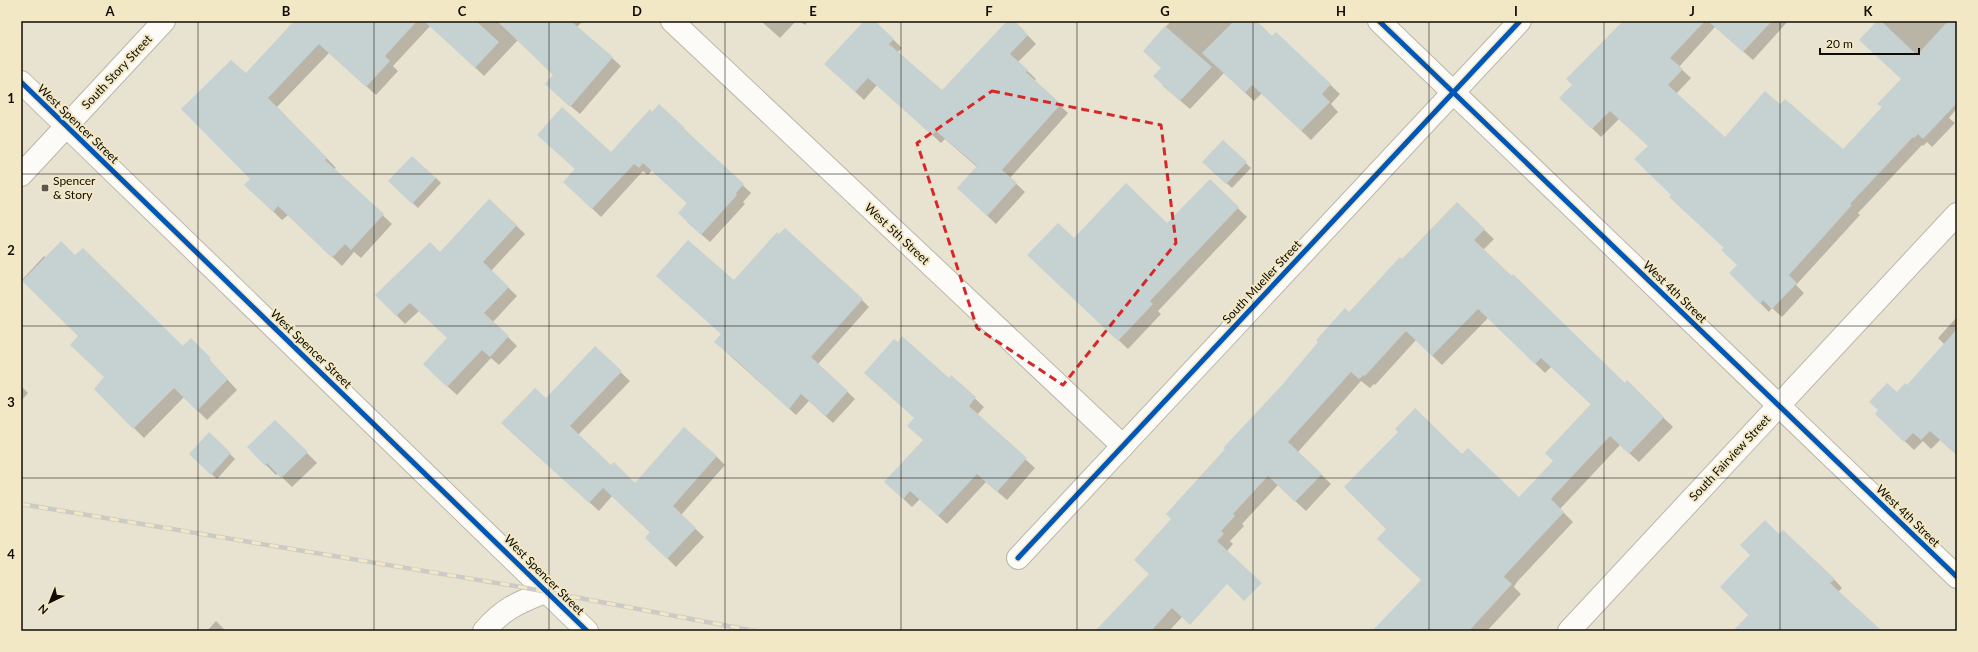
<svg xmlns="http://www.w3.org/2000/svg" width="1978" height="652" font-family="Lato,sans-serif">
  <rect width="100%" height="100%" fill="#e8e2d0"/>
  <g fill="#0003">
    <polygon points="296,21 431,21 433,23 393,66 398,71 376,95 329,53 277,107 336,168 334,169 392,224 361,258 354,252 342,266 288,215 282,220 255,194 252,179 246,75"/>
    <polygon points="469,21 581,21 582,22 577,27 621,66 580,114 555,93 554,75 518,40 484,76 458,51"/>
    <polygon points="761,21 796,21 780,38"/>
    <polygon points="800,21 808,21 805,25"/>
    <polygon points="865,21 874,21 902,48 897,53 942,92 1009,21 1014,21 1036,44 1018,62 1036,79 1034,81 1068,113 1010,178 1025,192 996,224 958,188 977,167 945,139 941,143 877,85 864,100 834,72"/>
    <polygon points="1171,21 1255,21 1272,37 1276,33 1340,94 1331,104 1338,112 1311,140 1262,93 1254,101 1224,73 1190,109 1163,86 1162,68 1144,51"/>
    <polygon points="1624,21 1788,21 1753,60 1715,27 1679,67 1691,78 1676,94 1725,138 1780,106 1843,151 1883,108 1902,79 1879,21 1957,21 1957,108 1949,118 1955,123 1932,147 1927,142 1923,146 1922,145 1858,213 1860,215 1796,285 1804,293 1782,317 1772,308 1769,312 1730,273 1738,265 1725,248 1672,195 1649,146 1619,119 1601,137 1569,106 1573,85"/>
    <polygon points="652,113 684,129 751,193 743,202 745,204 710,242 687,222 688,204 652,170 648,175 643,171 601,217 573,190"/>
    <polygon points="1223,142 1251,168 1232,188 1209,167"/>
    <polygon points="436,178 441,183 418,208 394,186"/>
    <polygon points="1210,181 1247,217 1158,311 1161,314 1128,349 1038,264 1074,239 1167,225"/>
    <polygon points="490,200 525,234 491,271 517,296 493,322 517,346 499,365 491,358 457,395 433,373 449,338 419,311 405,324 377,295 440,254"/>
    <polygon points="1457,204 1494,239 1483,250 1625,384 1627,382 1673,427 1639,462 1620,445 1560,509 1573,522 1517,582 1514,587 1521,594 1487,631 1373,631 1422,580 1462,456 1519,498 1554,461 1592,405 1551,367 1545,373 1488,318 1442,365 1416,340 1375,385 1374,384 1370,388 1361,381 1298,452 1331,484 1306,511 1278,485 1242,524 1244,526 1230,541 1233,544 1227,551 1235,560 1169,631 1112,631 1150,574 1173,519 1349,313"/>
    <polygon points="44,256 46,258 75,257 183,347 191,340 237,390 207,420 184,397 144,438 95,389 105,377 71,345 79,336 22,280"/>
    <polygon points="734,282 862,300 869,307 818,364 855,399 833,423 809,401 796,415 715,342 722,334"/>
    <polygon points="1957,317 1957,455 1940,440 1931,449 1923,441 1914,450 1886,423 1897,393 1907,386 1945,345 1938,338"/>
    <polygon points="595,348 630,381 578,435 611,466 635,484 716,456 725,465 681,515 704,537 676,567 655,546 651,533 612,496 599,511 511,432 546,400"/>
    <polygon points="951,376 984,407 977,415 1035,468 1007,500 986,482 947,524 920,499 912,507 894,490 924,440"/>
    <polygon points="21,386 28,393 21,401"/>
    <polygon points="275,421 317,463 292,487 278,473 276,475 248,447"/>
    <polygon points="230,454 235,459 217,479 195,459"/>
    <polygon points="1779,535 1834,579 1842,588 1838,592 1879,631 1734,631 1750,615"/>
    <polygon points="216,621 226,631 207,631"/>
  </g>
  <g fill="#c6d2d2">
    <polygon points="294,21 417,21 385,56 390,61 366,87 319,44 268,98 327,158 325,160 384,214 351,250 345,244 332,258 278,206 273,212 244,185 250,179 248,177 181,109 231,60 246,73"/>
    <polygon points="424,21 476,21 499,42 475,68"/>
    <polygon points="497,21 571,21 613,57 570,107 545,84 553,75"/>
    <polygon points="864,21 875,21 894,39 889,44 942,90 1007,21 1015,21 1028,35 1010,54 1028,70 1026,72 1061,104 1002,170 1017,183 987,216 957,188 977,166 936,131 932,135 868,78 855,92 824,64"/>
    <polygon points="1234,21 1257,21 1272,36 1276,32 1331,84 1322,94 1330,102 1301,131 1252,85 1245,93 1202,53"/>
    <polygon points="1623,21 1705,21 1670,58 1683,69 1668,85 1725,137 1765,91 1780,104 1785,99 1843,149 1882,107 1877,104 1901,79 1859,40 1877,21 1881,21 1917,55 1948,21 1957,21 1957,103 1923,139 1918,134 1914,138 1913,137 1850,204 1852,205 1789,275 1797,283 1772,309 1763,300 1760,304 1729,273 1737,265 1721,250 1724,248 1669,197 1671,195 1634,159 1648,146 1610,111 1592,129 1559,98 1572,85 1566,79"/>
    <polygon points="1708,21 1772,21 1743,52"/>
    <polygon points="1165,26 1212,67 1180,101 1153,76 1161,68 1143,51"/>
    <polygon points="659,104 685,128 684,129 744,184 736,193 737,195 701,235 678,213 687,203 643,163 639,168 634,164 592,209 563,182 575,169 537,135 562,107 611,152 650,109 652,112"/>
    <polygon points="1223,140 1247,162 1226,184 1202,162"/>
    <polygon points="412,156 436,178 412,204 388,181"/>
    <polygon points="1210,179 1239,207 1150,301 1153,304 1118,341 1027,255 1058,223 1074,238 1126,183 1167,223"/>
    <polygon points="489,199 517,225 483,262 509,287 484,313 509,336 490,357 482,350 447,387 423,364 447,338 410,303 396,316 375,295 430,242 440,252"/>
    <polygon points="1457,202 1485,229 1474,240 1512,276 1513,274 1625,383 1627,380 1664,417 1629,454 1610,436 1551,499 1564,512 1507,573 1504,577 1512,584 1469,631 1372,631 1421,580 1377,539 1386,529 1344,487 1398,432 1395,429 1415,408 1462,454 1468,448 1519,497 1553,461 1545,453 1591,404 1541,358 1535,364 1478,309 1432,356 1406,331 1365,376 1364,375 1359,379 1351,372 1288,442 1322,474 1295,502 1268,476 1233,514 1235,516 1221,531 1224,534 1217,541 1262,583 1244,601 1227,584 1190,625 1172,608 1151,631 1095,631 1149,574 1134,560 1171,519 1166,514 1225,449 1223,448 1282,385 1318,342 1316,340 1345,308 1349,312 1400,257 1402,259"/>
    <polygon points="785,228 863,299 811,357 848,391 826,416 801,394 789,409 736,360 714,342 721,334 656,276 688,240 734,280 777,232 779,234"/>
    <polygon points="61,241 75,255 83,248 183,346 191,338 211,358 209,360 228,379 197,411 174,388 133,429 94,389 104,377 70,345 78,336 22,281"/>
    <polygon points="1957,329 1957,455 1930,431 1921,440 1913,433 1904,442 1875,414 1878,410 1869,402 1887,383 1897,392 1905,383 1907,385"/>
    <polygon points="902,336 949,378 951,375 976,397 969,406 1027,458 997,492 977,474 938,516 910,491 903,499 884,482 923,440 907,426 914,418 864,373 894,339 898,342"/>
    <polygon points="595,346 622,371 570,426 611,465 614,462 635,483 684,427 717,456 673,506 696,528 667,559 645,538 650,532 603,488 589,503 501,423 535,388 546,398"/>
    <polygon points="275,420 308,452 281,478 267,463 265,466 247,447"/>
    <polygon points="209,432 231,453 211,475 189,454"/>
    <polygon points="1765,520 1779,534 1783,530 1835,579 1830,583 1882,631 1733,631 1748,615 1720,587 1750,555 1740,545"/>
  </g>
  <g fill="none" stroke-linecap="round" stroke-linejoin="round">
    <defs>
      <g id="minor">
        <polyline points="672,21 1123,446"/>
        <polyline points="1379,21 1957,577"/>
        <polyline points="21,82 587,631"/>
        <polyline points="21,175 164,21"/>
        <polyline points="1018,558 1520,21"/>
        <path d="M484,631C504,608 518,603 545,592"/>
        <polyline points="1569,631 1957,214"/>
      </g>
    </defs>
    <use href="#minor" stroke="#bbb7a9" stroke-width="24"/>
    <use href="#minor" stroke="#fcfbf8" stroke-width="22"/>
    <defs>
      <polyline id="rail" points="21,504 521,587 755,631"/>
    </defs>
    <use href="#rail" stroke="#cccac5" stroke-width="4.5"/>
    <use href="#rail" stroke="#f2e8c5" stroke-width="3" stroke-dasharray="9" stroke-linecap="butt"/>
    <defs>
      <g id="cycleway">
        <polyline points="1379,21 1957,577"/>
        <polyline points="21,82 587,631"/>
        <polyline points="1018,558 1520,21"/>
      </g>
    </defs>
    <use href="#cycleway" stroke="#f2e8c5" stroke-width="8"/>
    <use href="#cycleway" stroke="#0057b8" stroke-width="5"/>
  </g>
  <path fill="none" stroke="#d62828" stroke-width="3" stroke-dasharray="8 5" stroke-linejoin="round" d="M992,91L1161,125L1176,243L1063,385L977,328L917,143Z"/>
  <path fill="none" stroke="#100c03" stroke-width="1" stroke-opacity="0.55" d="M198,21V631M374,21V631M549,21V631M725,21V631M901,21V631M1077,21V631M1253,21V631M1429,21V631M1604,21V631M1780,21V631M21,174H1957M21,326H1957M21,478H1957"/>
  <rect fill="#5c574b" stroke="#f2e8c5" stroke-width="1.5" x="41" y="184" width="8" height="8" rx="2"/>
  <g text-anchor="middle" stroke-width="4" stroke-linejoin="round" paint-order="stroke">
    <g font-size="12" fill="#100c03" stroke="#f2e8c5">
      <text transform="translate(117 72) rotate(-47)" y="4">South Story Street</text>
      <text transform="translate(78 124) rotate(44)" y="4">West Spencer Street</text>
      <text transform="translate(897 234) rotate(43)" y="4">West 5th Street</text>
      <text transform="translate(1262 282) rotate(-47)" y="4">South Mueller Street</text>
      <text transform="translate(1675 292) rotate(44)" y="4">West 4th Street</text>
      <text transform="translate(311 349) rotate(44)" y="4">West Spencer Street</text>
      <text transform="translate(1730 458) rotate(-47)" y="4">South Fairview Street</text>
      <text transform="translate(1908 516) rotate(44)" y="4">West 4th Street</text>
      <text transform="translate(544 575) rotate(45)" y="4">West Spencer Street</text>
    </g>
    <g font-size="12" fill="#100c03" stroke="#f2e8c5" text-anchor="start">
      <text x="53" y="185">Spencer<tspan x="53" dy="14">&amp; Story</tspan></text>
    </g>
  </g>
  <rect width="1978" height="652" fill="none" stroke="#f2e8c5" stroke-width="44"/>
  <g transform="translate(50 602) rotate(223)" stroke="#f2e8c5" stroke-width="3" paint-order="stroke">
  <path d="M0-3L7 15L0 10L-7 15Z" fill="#100c03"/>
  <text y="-6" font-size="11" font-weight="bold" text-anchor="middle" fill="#100c03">N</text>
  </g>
  <path d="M1820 48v6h99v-6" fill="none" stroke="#100c03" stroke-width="2"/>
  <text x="1826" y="48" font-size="12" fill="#100c03" stroke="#f2e8c5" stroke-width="3" paint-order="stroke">20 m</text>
  <rect x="22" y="22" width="1934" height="608" fill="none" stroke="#100c03" stroke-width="1.5"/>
  <g font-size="13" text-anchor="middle" font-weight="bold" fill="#100c03">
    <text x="110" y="16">A</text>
    <text x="286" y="16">B</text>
    <text x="462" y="16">C</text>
    <text x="637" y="16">D</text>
    <text x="813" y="16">E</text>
    <text x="989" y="16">F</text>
    <text x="1165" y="16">G</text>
    <text x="1341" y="16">H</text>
    <text x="1516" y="16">I</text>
    <text x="1692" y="16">J</text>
    <text x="1868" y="16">K</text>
    <text x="11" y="103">1</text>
    <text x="11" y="255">2</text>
    <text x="11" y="407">3</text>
    <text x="11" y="559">4</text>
  </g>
</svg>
